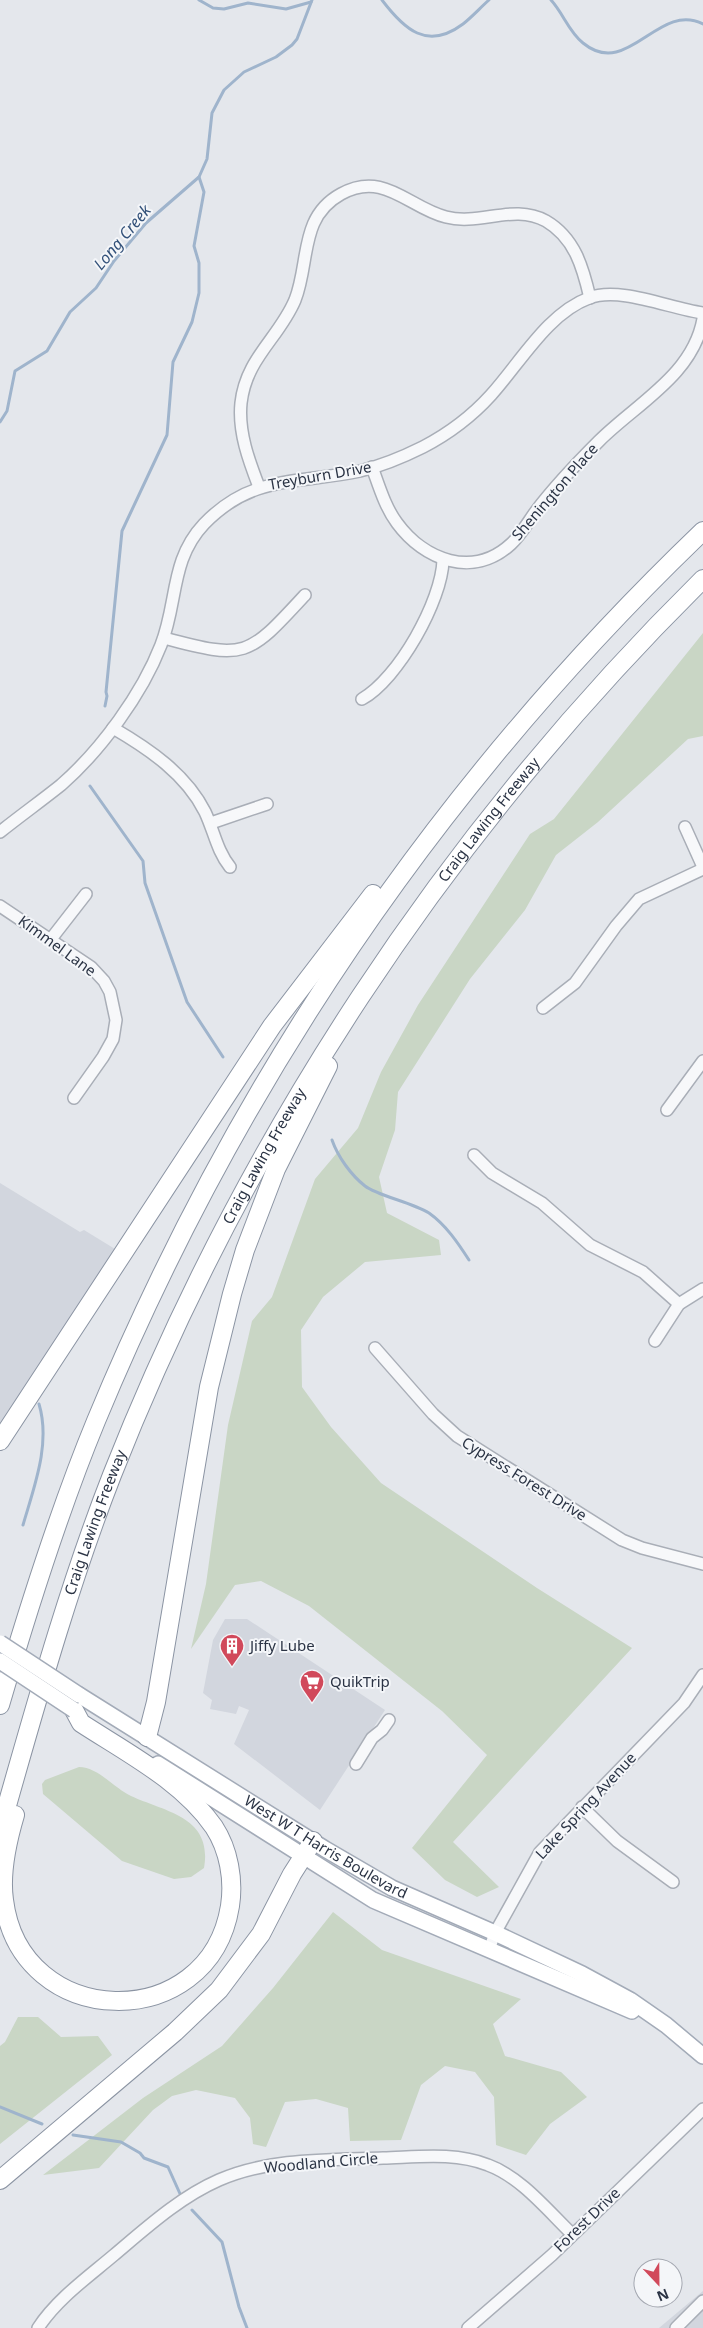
<svg xmlns="http://www.w3.org/2000/svg" width="703" height="2328" font-family="'Noto Sans',sans-serif">
  <rect width="100%" height="100%" fill="#e4e7ec"/>
  <g fill="#d2d6de">
    <polygon points="0,1183 80,1232 84,1230 115,1249 0,1424"/>
    <polygon points="225,1619 247,1619 385,1710 320,1810 234,1744 249,1710 239,1706 236,1714 210,1709 212,1700 203,1693 213,1640"/>
    <polygon points="703,2291 703,2328 659,2328"/>
  </g>
  <g fill="#c9d6c5">
    <polygon points="703,633 703,736 688,739 598,822 556,855 525,910 470,979 398,1092 395,1130 379,1177 387,1213 439,1240 441,1255 365,1262 323,1297 301,1330 302,1387 331,1427 381,1483 537,1588 632,1648 453,1842 499,1887 477,1897 445,1880 412,1848 487,1755 442,1711 309,1606 261,1581 235,1585 191,1649 206,1584 228,1425 252,1321 272,1297 315,1179 358,1128 381,1072 418,1005 530,834 554,819"/>
    <path d="M79,1767C98,1767 114,1788 131,1796C166,1812 213,1817 204,1868L191,1877L174,1879L122,1861L43,1794L42,1784L45,1780Z"/>
    <polygon points="333,1912 382,1950 521,1999 493,2024 505,2056 561,2072 587,2097 550,2124 526,2155 496,2145 494,2097 475,2072 445,2066 421,2085 401,2140 350,2141 348,2108 316,2099 285,2102 266,2147 253,2144 250,2118 235,2098 196,2090 172,2096 153,2110 99,2168 43,2175 143,2098 222,2046 273,1988"/>
    <polygon points="18,2017 38,2017 61,2037 98,2036 112,2055 0,2144 0,2046 5,2042"/>
  </g>
  <g fill="none" stroke-linecap="round" stroke-linejoin="round">
    <g stroke="#9fb4cc" stroke-width="3">
      <polyline points="199,0 213,8 224,9 248,3 286,9 311,2"/>
      <path d="M382,0C404,29 427,51 463,24C472,17 480,8 489,0"/>
      <path d="M551,0C563,13 569,32 583,43C628,80 658,1 703,24"/>
      <polyline points="0,422 7,411 15,371 47,351 70,312 96,288 114,261 146,223 199,177 207,159 212,113 224,90 244,72 276,57 292,45 297,39 312,0"/>
      <polyline points="105,706 107,696 106,692 122,531 167,435 173,362 192,322 199,293 199,263 194,246 204,192 199,177"/>
      <polyline points="90,786 143,861 145,883 187,1002 223,1057"/>
      <path d="M332,1140C338,1157 351,1175 365,1186C378,1196 411,1202 429,1213C446,1225 458,1243 469,1260"/>
      <path d="M23,1525C34,1487 51,1444 39,1404"/>
      <polyline points="0,2107 42,2124"/>
      <polyline points="73,2135 121,2142 140,2153 144,2158 168,2167 181,2196"/>
      <polyline points="192,2210 222,2242 239,2307 247,2328"/>
    </g>
    <defs>
      <g id="minor">
        <path d="M372,467C379,486 385,507 397,523C424,560 473,579 511,544C521,535 528,522 536,511C555,486 577,463 599,441C636,404 693,375 703,319"/>
        <path d="M259,487C249,461 238,432 241,403C246,358 279,338 295,300C310,262 299,217 341,194C384,170 409,208 446,217C480,226 514,203 546,221C575,238 583,268 590,298"/>
        <path d="M164,638C246,660 248,657 305,595"/>
        <path d="M362,699C398,679 442,601 443,560"/>
        <path d="M113,728C149,749 186,774 205,812C214,831 217,851 230,867"/>
        <polyline points="211,823 267,804"/>
        <polyline points="685,827 703,867"/>
        <path d="M0,832C20,816 41,801 61,785C101,750 142,694 161,645C178,602 170,560 204,524C252,474 299,484 360,471C381,466 403,457 423,447C448,434 472,416 491,395C520,363 548,313 589,298C620,286 671,309 703,313"/>
        <polyline points="0,906 91,967 104,981 110,992 116,1020 113,1039 103,1057 74,1098"/>
        <polyline points="51,939 86,894"/>
        <polyline points="543,1008 575,983 616,926 639,899 703,869"/>
        <polyline points="667,1110 703,1061"/>
        <polyline points="474,1155 492,1173 542,1203 590,1245 643,1272 679,1304"/>
        <polyline points="655,1341 679,1304 703,1289"/>
        <polyline points="375,1348 433,1414 457,1436 622,1540 642,1548 703,1564"/>
        <polyline points="356,1764 372,1738 382,1730 389,1720"/>
        <polyline points="582,1807 617,1841 673,1882"/>
        <polyline points="489,1950 495,1933 540,1852 684,1703 703,1675"/>
        <path d="M38,2328C57,2299 88,2277 114,2255C146,2228 180,2197 219,2180C269,2158 329,2160 383,2158C418,2157 455,2152 488,2165C521,2177 548,2211 572,2234"/>
        <polyline points="468,2328 552,2255 703,2109"/>
        <polyline points="676,2328 703,2301"/>
      </g>
      <g id="major">
        <path id="s1" d="M79,1695L325,1849L392,1888L495,1933L582,1974L630,2000L666,2025L703,2056"/>
        <polyline points="158,1764 373,1900 632,2011"/>
      </g>
      <g id="highway">
        <polyline points="0,1441 272,1026 373,894"/>
        <path d="M0,1705C28,1609 58,1513 96,1421C236,1083 439,784 703,531"/>
        <polyline points="147,1737 156,1702 209,1387 232,1294 245,1250 276,1169 328,1066"/>
        <path d="M15,1815C7,1842 0,1872 4,1900C20,2031 209,2036 230,1906C234,1880 229,1850 214,1827C182,1781 127,1753 81,1723L74,1710"/>
        <path id="s2" d="M0,1830C34,1711 67,1590 112,1475C245,1138 445,834 703,579"/>
        <polyline points="0,2180 175,2032 219,1990 261,1934 292,1874 313,1841"/>
      </g>
    </defs>
    <use href="#minor" stroke="#a9aeb7" stroke-width="14"/>
    <use href="#major" stroke="#a3abb8" stroke-width="18"/>
    <use href="#highway" stroke="#8b94a3" stroke-width="20"/>
    <use href="#minor" stroke="#f7f8fa" stroke-width="11"/>
    <use href="#major" stroke="#fff" stroke-width="15"/>
    <use href="#highway" stroke="#fff" stroke-width="18"/>
    <defs>
      <g id="major-bridge">
        <polyline points="0,1643 79,1695"/>
        <polyline points="0,1661 74,1710"/>
      </g>
    </defs>
    <use href="#major-bridge" stroke="#a3abb8" stroke-width="18" stroke-linecap="butt"/>
    <use href="#major-bridge" stroke="#fff" stroke-width="15"/>
  </g>
  <defs>
    <symbol id="building-pin" viewBox="-11 -11 22 30"><path d="M0 17L-7.5 6A9.5 9.5 0 1 1 7.5 6Z" fill="#d1495b" stroke="#f4f6f9"/><path d="M-4-6H4V6H1V3H-1V6H-4ZM-2.5-4.3h1.7v1.8h-1.7ZM.8-4.3h1.7v1.8H.8ZM-2.5-1h1.7V.8h-1.7ZM.8-1h1.7V.8H.8Z" fill="#fff"/></symbol>
    <symbol id="supermarket-pin" viewBox="-11 -11 22 30"><path d="M0 17L-7.5 6A9.5 9.5 0 1 1 7.5 6Z" fill="#d1495b" stroke="#f4f6f9"/><path d="M-6-5.5h2.5l.6 2H6L4.5 2H-2.5L-4.4-4H-6ZM-1.5 3.2a1.3 1.3 0 1 0 .1 0ZM3 3.2a1.3 1.3 0 1 0 .1 0Z" fill="#fff"/></symbol>
  </defs>
  <g fill-rule="evenodd">
    <use href="#building-pin" x="218" y="1632" width="28" height="38"/>
    <use href="#supermarket-pin" x="298" y="1668" width="28" height="38"/>
  </g>
  <g text-anchor="middle" stroke-width="4" stroke-linejoin="round" paint-order="stroke">
    <g font-size="15" fill="#2b3445" stroke="#f4f6f9">
      <text transform="translate(320 476) rotate(-10)" y="5">Treyburn Drive</text>
      <text transform="translate(555 492) rotate(-49)" y="5">Shenington Place</text>
      <text dy="5" stroke="none"><textPath href="#s2" startOffset="1131">Craig Lawing Freeway</textPath></text>
      <text transform="translate(57 946) rotate(36)" y="5">Kimmel Lane</text>
      <text dy="5" stroke="none"><textPath href="#s2" startOffset="726">Craig Lawing Freeway</textPath></text>
      <text transform="translate(524 1479) rotate(32)" y="5">Cypress Forest Drive</text>
      <text dy="5" stroke="none"><textPath href="#s2" startOffset="322">Craig Lawing Freeway</textPath></text>
      <text transform="translate(586 1806) rotate(-47)" y="5">Lake Spring Avenue</text>
      <text dy="5" stroke="none"><textPath href="#s1" startOffset="290">West W T Harris Boulevard</textPath></text>
      <text transform="translate(321 2163) rotate(-5)" y="5">Woodland Circle</text>
      <text transform="translate(587 2220) rotate(-44)" y="5">Forest Drive</text>
    </g>
    <g font-size="15" fill="#2b3445" stroke="#f4f6f9" text-anchor="start">
      <text x="250" y="1651">Jiffy Lube</text>
      <text x="330" y="1687">QuikTrip</text>
    </g>
    <g font-size="16" font-style="italic" fill="#34527a" stroke="#f4f6f9">
      <text transform="translate(122 237) rotate(-50)" y="6">Long Creek</text>
    </g>
  </g>
  <g transform="translate(658 2283) rotate(158)"><circle r="24" fill="#f4f6f9" stroke="#a4a8b1"/>
  <path d="M0-4L9 19L0 12L-9 19Z" fill="#d1495b"/>
  <text y="-8" font-size="14" font-weight="bold" text-anchor="middle" fill="#2b3445">N</text>
  </g>
</svg>
